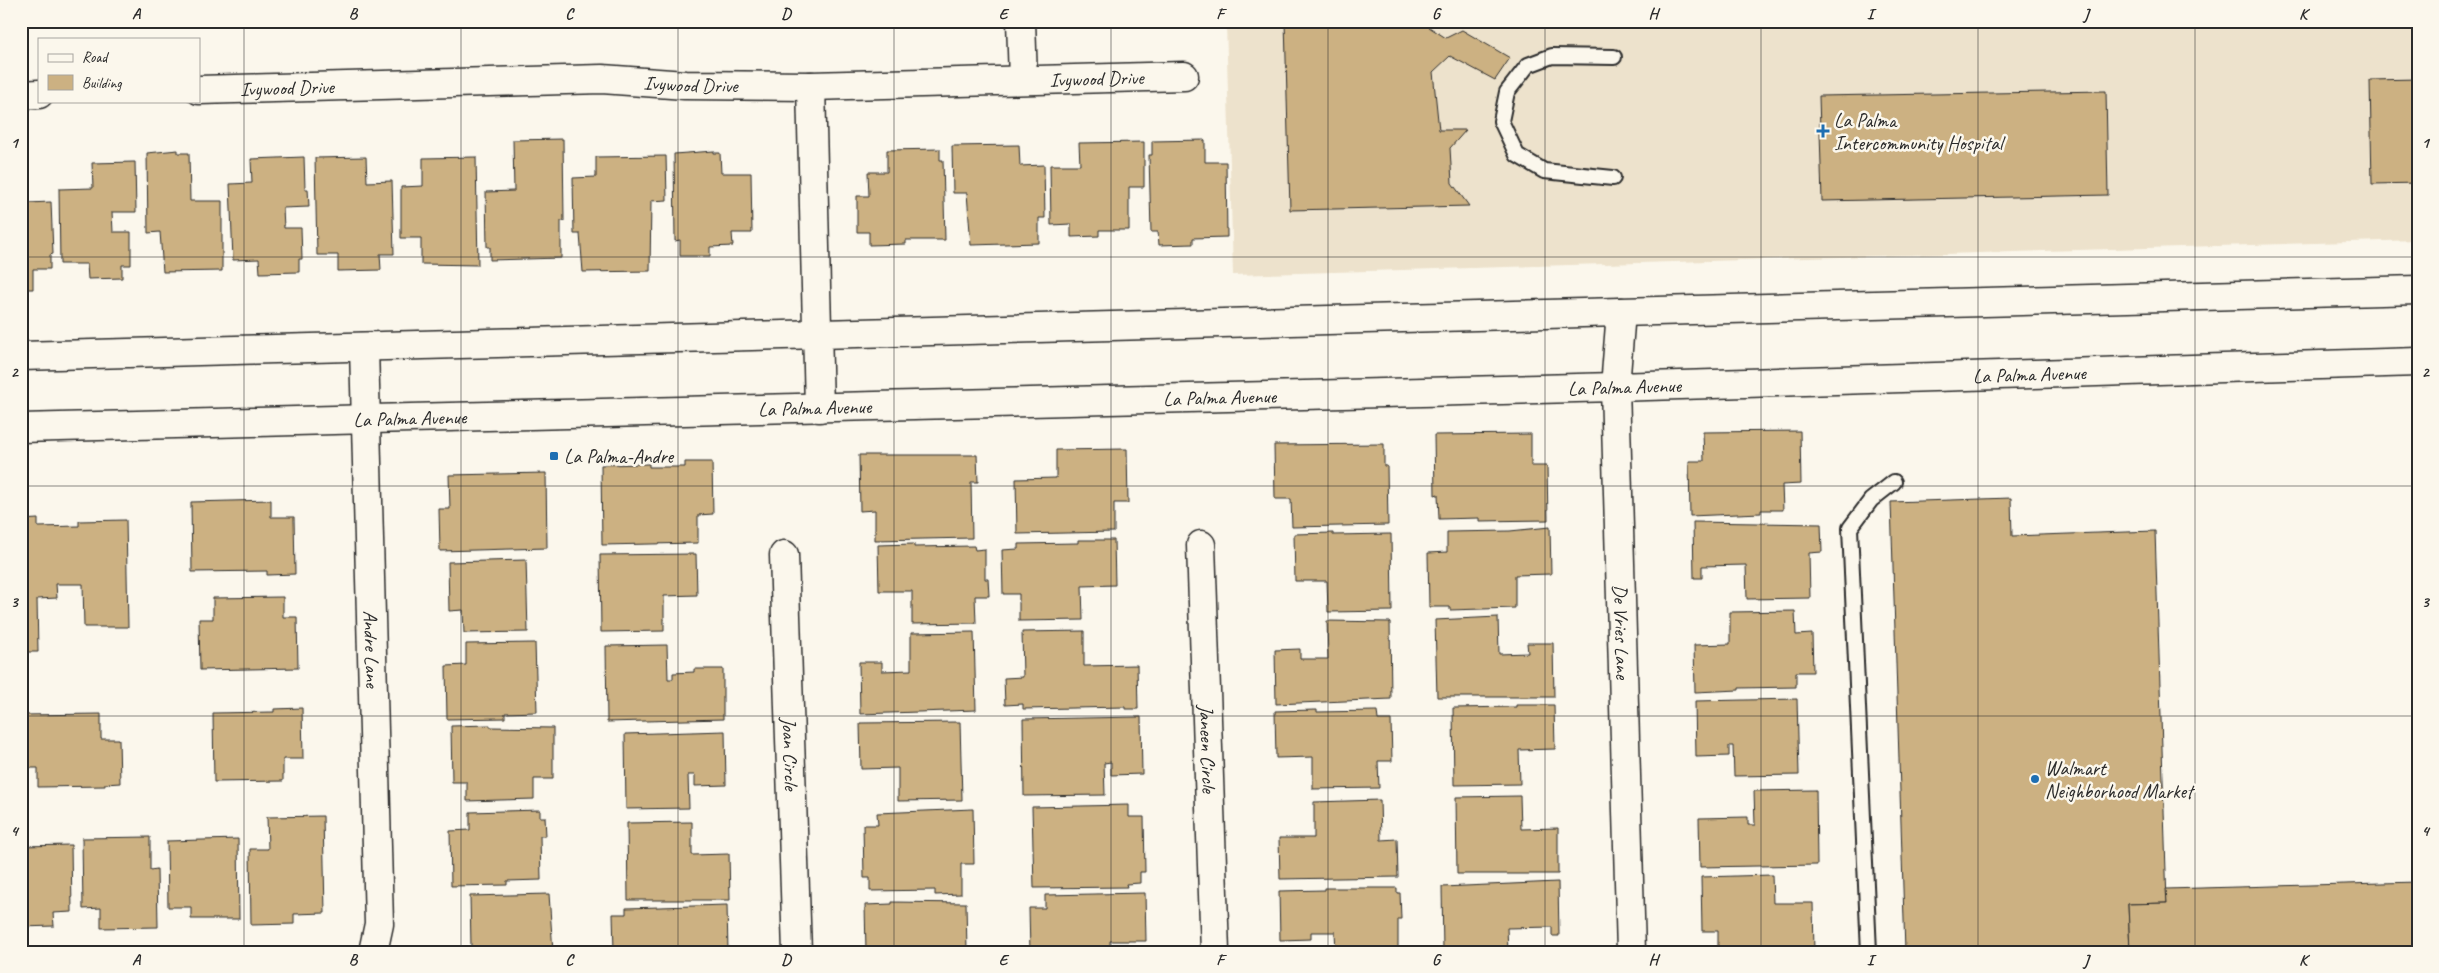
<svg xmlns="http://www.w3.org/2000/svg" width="2439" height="973" font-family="Caveat,sans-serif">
  <rect width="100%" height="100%" fill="#fbf7ec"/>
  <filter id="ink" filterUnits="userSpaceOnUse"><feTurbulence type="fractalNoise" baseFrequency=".02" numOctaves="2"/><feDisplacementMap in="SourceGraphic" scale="10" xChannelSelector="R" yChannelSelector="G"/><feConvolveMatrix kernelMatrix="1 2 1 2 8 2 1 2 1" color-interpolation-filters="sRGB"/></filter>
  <g filter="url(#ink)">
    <polygon fill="#ede2cc" points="1226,21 2418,21 2418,240 1233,275"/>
    <g fill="#ccb182" stroke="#2b2b2b">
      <polygon points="1285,21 1428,21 1429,27 1446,38 1462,30 1510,58 1495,80 1450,56 1433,72 1439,130 1466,130 1450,148 1452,183 1469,206 1290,210"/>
      <polygon points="2418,79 2418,183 2372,184 2370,80"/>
      <polygon points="2106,91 2108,195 1822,201 1819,96"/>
      <polygon points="563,139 564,221 561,221 561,258 490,260 490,247 487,247 486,192 514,191 513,140"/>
      <polygon points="1205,140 1205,162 1226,162 1227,237 1193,238 1193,244 1159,245 1158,232 1151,232 1149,155 1152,155 1152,141"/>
      <polygon points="1144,142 1144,187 1129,187 1129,230 1099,230 1099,236 1071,237 1071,224 1051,225 1050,165 1080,165 1079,143"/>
      <polygon points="1019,145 1020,166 1044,165 1045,218 1039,218 1039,243 971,245 967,193 953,193 952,146"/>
      <polygon points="940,149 940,160 943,160 945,240 906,240 906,244 869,245 869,232 857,232 857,196 869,196 868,172 887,172 887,150"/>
      <polygon points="178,150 178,153 189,153 190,201 222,201 222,271 163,272 160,232 148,233 147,153"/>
      <polygon points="714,151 714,153 720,153 721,173 751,173 752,233 732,233 733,246 710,247 710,256 680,256 680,240 675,241 674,154"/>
      <polygon points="666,156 667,200 651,201 650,271 583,272 580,234 574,234 573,178 596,177 596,157"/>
      <polygon points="304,157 305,189 308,189 309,207 283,208 284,228 301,228 302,259 299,259 299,272 260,273 259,259 233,260 230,184 252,183 251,159"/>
      <polygon points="366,157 367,182 392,181 394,254 380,254 381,270 338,271 338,255 317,255 315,158"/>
      <polygon points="476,157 478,265 421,264 421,238 401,238 401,187 423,186 423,158"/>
      <polygon points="135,162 136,212 112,212 113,232 131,232 131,265 122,265 122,278 88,279 87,264 60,264 59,189 93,188 92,163"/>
      <polygon points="21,167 26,167 27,203 51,202 53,254 50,255 50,269 33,269 33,289 21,289"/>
      <polygon points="1800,431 1801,484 1782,485 1783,510 1761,510 1761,513 1690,516 1689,461 1704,461 1703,432"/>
      <polygon points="1531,434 1531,466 1547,466 1548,520 1479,521 1479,518 1439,519 1438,494 1435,495 1434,435"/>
      <polygon points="1384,444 1384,466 1387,466 1388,525 1292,527 1291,499 1275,499 1274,445"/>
      <polygon points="1127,449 1128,503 1114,503 1114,532 1017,534 1016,479 1056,478 1056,450"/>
      <polygon points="859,455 977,455 978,482 971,482 972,538 875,540 875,510 860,511"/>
      <polygon points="685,462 712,462 713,514 698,515 698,543 602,545 601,465 649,464 649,467 685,467"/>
      <polygon points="546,473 547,548 440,551 439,509 450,509 449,475"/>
      <polygon points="2011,498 2012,536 2155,531 2167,903 2128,904 2130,952 1905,952 1891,502"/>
      <polygon points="271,500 271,517 294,517 295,574 267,575 267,571 192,572 191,502"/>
      <polygon points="38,519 38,527 79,526 79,521 126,520 128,627 84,627 83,584 56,584 57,598 37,599 38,652 21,652 21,520"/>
      <polygon points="1693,522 1821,524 1822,552 1809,553 1810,598 1747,599 1746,565 1702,566 1702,578 1694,578"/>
      <polygon points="1550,527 1551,574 1515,575 1515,608 1450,610 1450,607 1429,607 1428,553 1447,552 1447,532 1510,531"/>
      <polygon points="1333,533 1333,535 1391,534 1392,611 1328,612 1327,581 1295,581 1294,534"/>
      <polygon points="1078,540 1114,540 1115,585 1082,586 1083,620 1019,621 1019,594 1003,594 1002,550 1018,549 1018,544 1078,543"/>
      <polygon points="914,544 914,547 974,546 975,550 985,549 985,579 988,579 989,596 975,596 976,623 912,624 912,591 879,591 878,545"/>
      <polygon points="696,554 697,595 664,596 664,631 601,632 600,555"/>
      <polygon points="526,560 528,632 464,633 463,610 449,611 448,562"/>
      <polygon points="283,597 283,617 297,617 298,668 200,670 199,619 213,619 213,598"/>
      <polygon points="1795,611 1796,635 1812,634 1813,672 1796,672 1796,687 1739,688 1739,690 1695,692 1694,645 1730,644 1730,612"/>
      <polygon points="1498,617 1499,654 1528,653 1527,643 1553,643 1554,697 1437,697 1435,620"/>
      <polygon points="1327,621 1390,622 1391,699 1276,704 1275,650 1300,649 1300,659 1328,659"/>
      <polygon points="1084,631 1084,666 1137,665 1138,709 1125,709 1125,707 1023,709 1023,704 1005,705 1004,678 1023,677 1022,632"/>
      <polygon points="974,632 976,710 860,714 859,662 882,662 882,671 911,670 911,633"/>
      <polygon points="535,643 537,712 505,713 505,718 447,719 446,666 466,665 466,644"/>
      <polygon points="667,645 668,679 673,679 673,673 694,672 694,669 723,669 723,719 607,722 606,646"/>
      <polygon points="1797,699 1799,775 1734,776 1733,746 1729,746 1729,756 1696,757 1695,701"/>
      <polygon points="1516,705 1554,705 1555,749 1519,750 1520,784 1454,785 1453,708 1516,707"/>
      <polygon points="302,708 303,759 283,759 283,781 214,782 213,713 274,712 274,709"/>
      <polygon points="1317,710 1317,712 1377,711 1378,720 1391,720 1392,761 1378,761 1379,788 1313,789 1313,757 1276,758 1275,711"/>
      <polygon points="101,714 101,739 119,739 120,783 105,784 105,786 38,787 38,768 23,768 22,715"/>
      <polygon points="1141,717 1142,774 1111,775 1111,762 1104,763 1105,795 1024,796 1023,719"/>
      <polygon points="960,722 962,800 898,801 898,768 861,769 860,723"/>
      <polygon points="490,725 490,727 553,728 553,779 534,779 534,799 467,801 467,782 452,782 451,726"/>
      <polygon points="725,731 726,785 695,786 695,775 688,775 689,808 626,809 625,734"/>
      <polygon points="1816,790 1817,865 1700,867 1699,818 1748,817 1748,825 1755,825 1754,791"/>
      <polygon points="1520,796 1521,829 1558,828 1558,874 1457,874 1456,797"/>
      <polygon points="1380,800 1381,840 1397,839 1398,877 1280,879 1279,838 1314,838 1314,802"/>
      <polygon points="1129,805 1129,817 1144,817 1145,872 1140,872 1140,883 1126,884 1127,887 1034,888 1032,807"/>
      <polygon points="973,809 974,864 961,864 961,894 935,895 935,890 870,891 870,878 864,878 863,825 878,825 877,813"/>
      <polygon points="540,810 540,817 545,817 546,836 540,836 541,880 507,881 507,885 451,886 450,831 470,830 470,812"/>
      <polygon points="323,816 325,913 294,914 294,924 251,925 250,849 268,849 267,817"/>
      <polygon points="692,822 692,855 729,854 730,900 628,900 627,823"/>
      <polygon points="150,837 150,870 157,869 158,927 101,928 101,908 83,909 82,838"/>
      <polygon points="238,839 239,919 191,919 191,907 168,907 167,841"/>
      <polygon points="71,845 72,912 53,913 54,926 21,927 21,846"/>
      <polygon points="1772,875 1773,903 1813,903 1814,952 1718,952 1718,931 1702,931 1701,877"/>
      <polygon points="1558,882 1559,936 1552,936 1552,927 1507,928 1508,952 1443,952 1442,887"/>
      <polygon points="2418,882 2418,952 2130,952 2128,904 2167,903 2166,889"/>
      <polygon points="1325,888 1397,888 1397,893 1400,893 1401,919 1398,919 1398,952 1336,952 1335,932 1311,932 1311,939 1280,940 1279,891 1325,890"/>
      <polygon points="1145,893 1146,941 1110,941 1110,952 1030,952 1029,908 1045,908 1045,895"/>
      <polygon points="549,894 553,952 486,952 486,947 471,947 470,896"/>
      <polygon points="892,902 966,903 967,952 904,952 904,948 898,948 898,952 866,952 865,905 892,904"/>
      <polygon points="727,905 728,952 614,952 613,914 626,914 626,908"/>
    </g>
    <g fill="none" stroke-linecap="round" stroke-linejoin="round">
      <defs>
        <g id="service">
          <polyline points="1613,178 1544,171 1517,155 1501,121 1507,92 1528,65 1552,56 1614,57"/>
          <polyline points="1869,952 1850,528 1871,500 1894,482"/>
        </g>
        <g id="minor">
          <polyline points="1021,21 1023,79"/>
          <polyline points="811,86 819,408"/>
          <path id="s1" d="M199,90L602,79L685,85L811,86L1184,76"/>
          <polyline points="21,95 39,94"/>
          <path id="s2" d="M1621,312L1615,387L1631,952"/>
          <path id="s3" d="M364,347L379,924L373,952"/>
          <path id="s4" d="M1201,545L1215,952"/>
          <path id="s5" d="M784,555L797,952"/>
        </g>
        <g id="primary">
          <polyline points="21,356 2418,290"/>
          <path id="s6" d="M21,428L1615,387L2418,362"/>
        </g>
      </defs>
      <use href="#service" stroke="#2b2b2b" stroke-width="18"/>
      <use href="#minor" stroke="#2b2b2b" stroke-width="31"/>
      <use href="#primary" stroke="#2b2b2b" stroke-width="31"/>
      <use href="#service" stroke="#fbf7ec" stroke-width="14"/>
      <use href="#minor" stroke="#fbf7ec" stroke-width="28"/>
      <use href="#primary" stroke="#fbf7ec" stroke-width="28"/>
    </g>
  </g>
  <path fill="none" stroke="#2b2b2b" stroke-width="1" stroke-opacity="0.55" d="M244,21V952M461,21V952M678,21V952M894,21V952M1111,21V952M1328,21V952M1545,21V952M1761,21V952M1978,21V952M2195,21V952M21,257H2418M21,486H2418M21,716H2418"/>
  <g fill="#1f6fb2" stroke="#fbf7ec" stroke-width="2">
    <path d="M1820.5 123.5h5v5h5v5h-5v5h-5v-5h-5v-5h5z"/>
    <rect x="549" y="451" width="10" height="10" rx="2.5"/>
    <circle cx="2035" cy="779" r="5"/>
  </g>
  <g text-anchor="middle" stroke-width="5" stroke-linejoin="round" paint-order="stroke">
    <g font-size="20" fill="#2b2b2b" stroke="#fbf7ec">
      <text dy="7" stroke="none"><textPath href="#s1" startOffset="898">Ivywood Drive</textPath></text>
      <text dy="7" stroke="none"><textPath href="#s1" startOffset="492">Ivywood Drive</textPath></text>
      <text dy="7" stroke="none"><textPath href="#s1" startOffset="88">Ivywood Drive</textPath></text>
      <text dy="7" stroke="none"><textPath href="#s6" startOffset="2009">La Palma Avenue</textPath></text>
      <text dy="7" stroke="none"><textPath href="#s6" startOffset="1604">La Palma Avenue</textPath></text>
      <text dy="7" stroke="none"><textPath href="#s6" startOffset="1199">La Palma Avenue</textPath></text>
      <text dy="7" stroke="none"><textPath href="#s6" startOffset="794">La Palma Avenue</textPath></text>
      <text dy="7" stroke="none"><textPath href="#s6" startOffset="389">La Palma Avenue</textPath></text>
      <text dy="7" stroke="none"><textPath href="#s2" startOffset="320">De Vries Lane</textPath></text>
      <text dy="7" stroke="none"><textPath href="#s3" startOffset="302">Andre Lane</textPath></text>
      <text dy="7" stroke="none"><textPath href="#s4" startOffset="204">Janeen Circle</textPath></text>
      <text dy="7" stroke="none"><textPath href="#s5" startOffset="199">Joan Circle</textPath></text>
    </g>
    <g font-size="20" fill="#2b2b2b" stroke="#fbf7ec" text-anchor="start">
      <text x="1834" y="127">La Palma<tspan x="1834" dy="23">Intercommunity Hospital</tspan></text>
      <text x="564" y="463">La Palma-Andre</text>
      <text x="2045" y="775">Walmart<tspan x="2045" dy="23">Neighborhood Market</tspan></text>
    </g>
  </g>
  <rect width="2439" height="973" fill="none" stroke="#fbf7ec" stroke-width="55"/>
  <rect x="38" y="38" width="162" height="65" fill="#fbf7ec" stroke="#a8a59f"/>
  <rect x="48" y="54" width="25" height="8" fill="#fbf7ec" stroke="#a8a59f"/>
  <text x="82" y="62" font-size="15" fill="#2b2b2b">Road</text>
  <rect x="48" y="75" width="25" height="15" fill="#ccb182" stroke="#a8a59f"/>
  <text x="82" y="88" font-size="15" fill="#2b2b2b">Building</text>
  <rect x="28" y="28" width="2384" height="918" fill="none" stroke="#2b2b2b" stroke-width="2"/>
  <g font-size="16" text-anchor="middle" font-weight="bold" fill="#2b2b2b">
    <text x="136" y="19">A</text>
    <text x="353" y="19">B</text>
    <text x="569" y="19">C</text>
    <text x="786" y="19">D</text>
    <text x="1003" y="19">E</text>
    <text x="1220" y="19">F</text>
    <text x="1436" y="19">G</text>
    <text x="1653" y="19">H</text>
    <text x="1870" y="19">I</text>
    <text x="2086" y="19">J</text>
    <text x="2303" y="19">K</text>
    <text x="14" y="148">1</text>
    <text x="2425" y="148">1</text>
    <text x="14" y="377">2</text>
    <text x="2425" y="377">2</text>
    <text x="14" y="607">3</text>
    <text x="2425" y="607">3</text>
    <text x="14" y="836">4</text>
    <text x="2425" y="836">4</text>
    <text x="136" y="965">A</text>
    <text x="353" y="965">B</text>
    <text x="569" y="965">C</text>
    <text x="786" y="965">D</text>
    <text x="1003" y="965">E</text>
    <text x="1220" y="965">F</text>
    <text x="1436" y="965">G</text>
    <text x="1653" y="965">H</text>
    <text x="1870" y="965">I</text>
    <text x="2086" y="965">J</text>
    <text x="2303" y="965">K</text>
  </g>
</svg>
